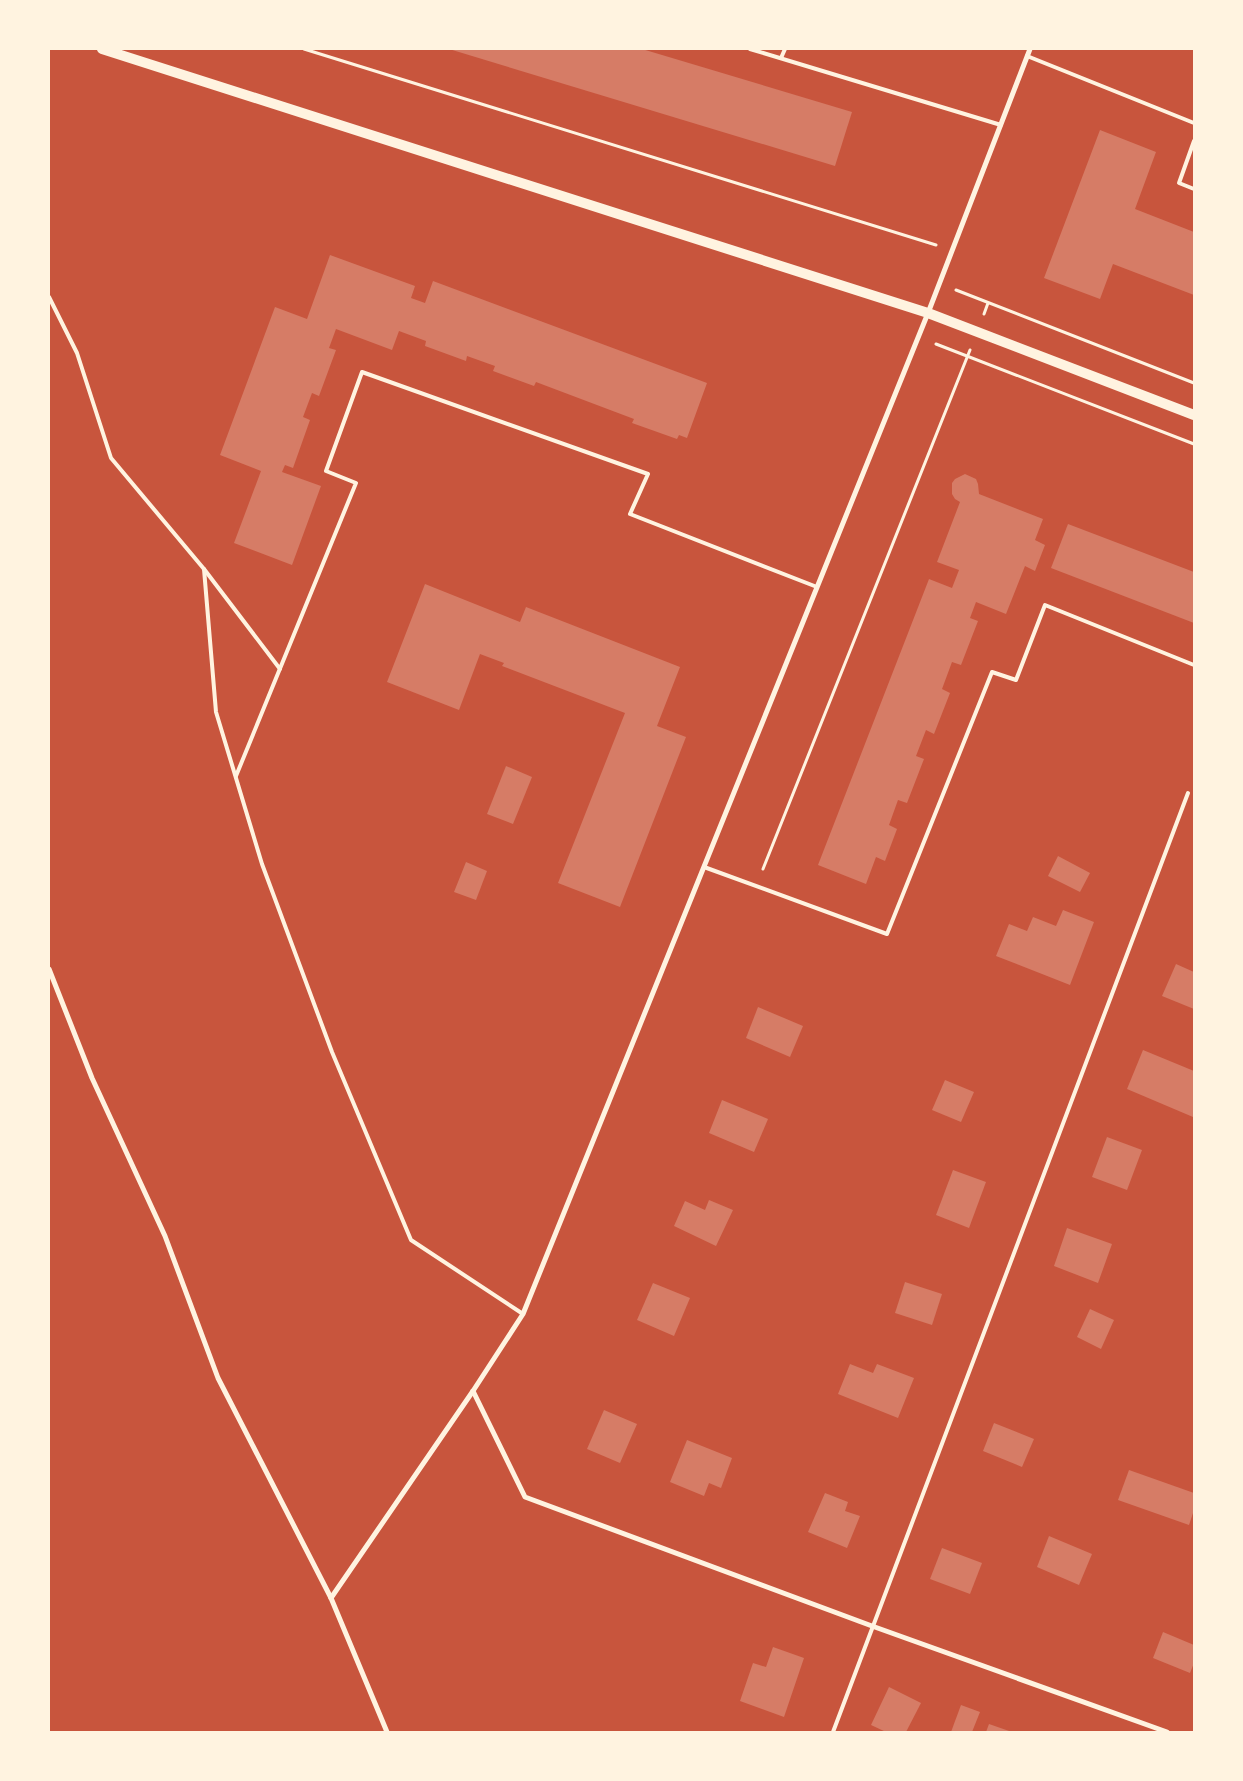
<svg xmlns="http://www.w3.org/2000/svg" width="1243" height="1781" font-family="Lato,sans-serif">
  <rect width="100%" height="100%" fill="#c8553d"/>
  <g fill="#d67c66">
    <polygon points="449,49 642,49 852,112 835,166"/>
    <polygon points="1100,130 1156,152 1135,209 1194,232 1194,295 1113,264 1100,299 1044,278"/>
    <polygon points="330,255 415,286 411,298 425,303 433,281 707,383 687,438 679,435 677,439 632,423 634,419 536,382 534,386 493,371 495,366 467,356 466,361 425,346 426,341 399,331 392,350 336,329 329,348 336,350 319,396 312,393 303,417 310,420 293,468 285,465 282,472 321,486 292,565 234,543 261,471 220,455 275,307 307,319"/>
    <polygon points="965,474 976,479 978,484 979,494 1043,519 1035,540 1045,545 1035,571 1025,566 1006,614 976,602 970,618 978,621 961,665 952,662 942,689 950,693 934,734 926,730 916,756 924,759 907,803 898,800 889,825 897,829 885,861 876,857 866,884 818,865 929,579 952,588 959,570 937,562 960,502 955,499 952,494 952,483 955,479"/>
    <polygon points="1068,524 1194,572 1194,623 1051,568"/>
    <polygon points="425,584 520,622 526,607 680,667 657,726 686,737 620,907 558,883 625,713 502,666 504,663 480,654 459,710 387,682"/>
    <polygon points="506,766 532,777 513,824 487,814"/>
    <polygon points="1058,856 1090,873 1080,892 1048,876"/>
    <polygon points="466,862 487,871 476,900 454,892"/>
    <polygon points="1063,910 1094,922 1070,985 996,956 1009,924 1027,931 1033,917 1056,926"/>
    <polygon points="1176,964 1194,972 1194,1009 1162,996"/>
    <polygon points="758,1007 803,1026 790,1057 746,1038"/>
    <polygon points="1143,1050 1194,1071 1194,1114 1193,1117 1127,1089"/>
    <polygon points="945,1080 974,1092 961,1122 932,1110"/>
    <polygon points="722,1100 768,1119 754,1152 709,1133"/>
    <polygon points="1107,1137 1142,1150 1127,1190 1092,1177"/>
    <polygon points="953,1170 986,1182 969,1228 936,1215"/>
    <polygon points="709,1200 733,1210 716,1246 674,1226 685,1201 705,1210"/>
    <polygon points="1067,1228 1112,1244 1098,1283 1054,1266"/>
    <polygon points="905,1282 942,1294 932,1325 895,1313"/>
    <polygon points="653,1283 690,1298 674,1336 637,1320"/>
    <polygon points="1090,1309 1114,1320 1101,1349 1077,1337"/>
    <polygon points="850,1364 873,1373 877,1364 914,1378 898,1418 838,1394"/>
    <polygon points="604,1410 637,1424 620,1463 587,1449"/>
    <polygon points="994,1423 1034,1439 1022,1467 983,1451"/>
    <polygon points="687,1440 732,1458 721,1488 709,1483 704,1496 670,1482"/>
    <polygon points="1129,1470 1194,1493 1194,1510 1189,1525 1118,1500"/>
    <polygon points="825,1493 848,1502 845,1511 860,1516 847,1548 808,1532"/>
    <polygon points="1049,1536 1092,1554 1079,1585 1037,1567"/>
    <polygon points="942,1548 982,1563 970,1594 930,1579"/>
    <polygon points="1163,1632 1194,1645 1194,1663 1190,1673 1153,1658"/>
    <polygon points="773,1647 804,1658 784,1717 740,1701 753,1663 766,1667"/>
    <polygon points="889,1687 921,1703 906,1732 886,1732 871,1725"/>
    <polygon points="961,1705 980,1712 972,1732 951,1732"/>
    <polygon points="989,1724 1012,1732 986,1732"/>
  </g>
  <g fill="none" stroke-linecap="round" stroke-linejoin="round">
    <g stroke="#fff3e0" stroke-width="3">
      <polyline points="304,49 936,245"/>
      <polyline points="956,290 1194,383"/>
      <polyline points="984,314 988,303"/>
      <polyline points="936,344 1194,444"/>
      <polyline points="763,869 970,350"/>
    </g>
    <g stroke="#fff3e0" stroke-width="4">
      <polyline points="750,49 1001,125"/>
      <polyline points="1027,56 1194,123"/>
      <polyline points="781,58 785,49"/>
      <polyline points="1194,141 1179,183 1194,189"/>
      <polyline points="49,297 77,353 111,458 204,569 216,712 262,864 332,1052 411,1240 523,1314"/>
      <polyline points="204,569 280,669"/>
      <polyline points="236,776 356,483 326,471 362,372 648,474 630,514 817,587"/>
      <polyline points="704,867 887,934 992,672 1016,680 1045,605 1194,665"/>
      <polyline points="833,1732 1188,793"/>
    </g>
    <g stroke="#fff3e0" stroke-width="5">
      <polyline points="49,969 92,1078 165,1236 218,1378 331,1598 387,1732"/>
      <polyline points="473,1391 525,1497 872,1626 1167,1732"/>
      <polyline points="331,1598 473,1391 523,1314 928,313 1030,49"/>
    </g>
    <polyline stroke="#fff3e0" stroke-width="10" points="102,49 928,313 1194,415"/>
  </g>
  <rect width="1243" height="1781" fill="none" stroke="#fff3e0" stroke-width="100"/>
</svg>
